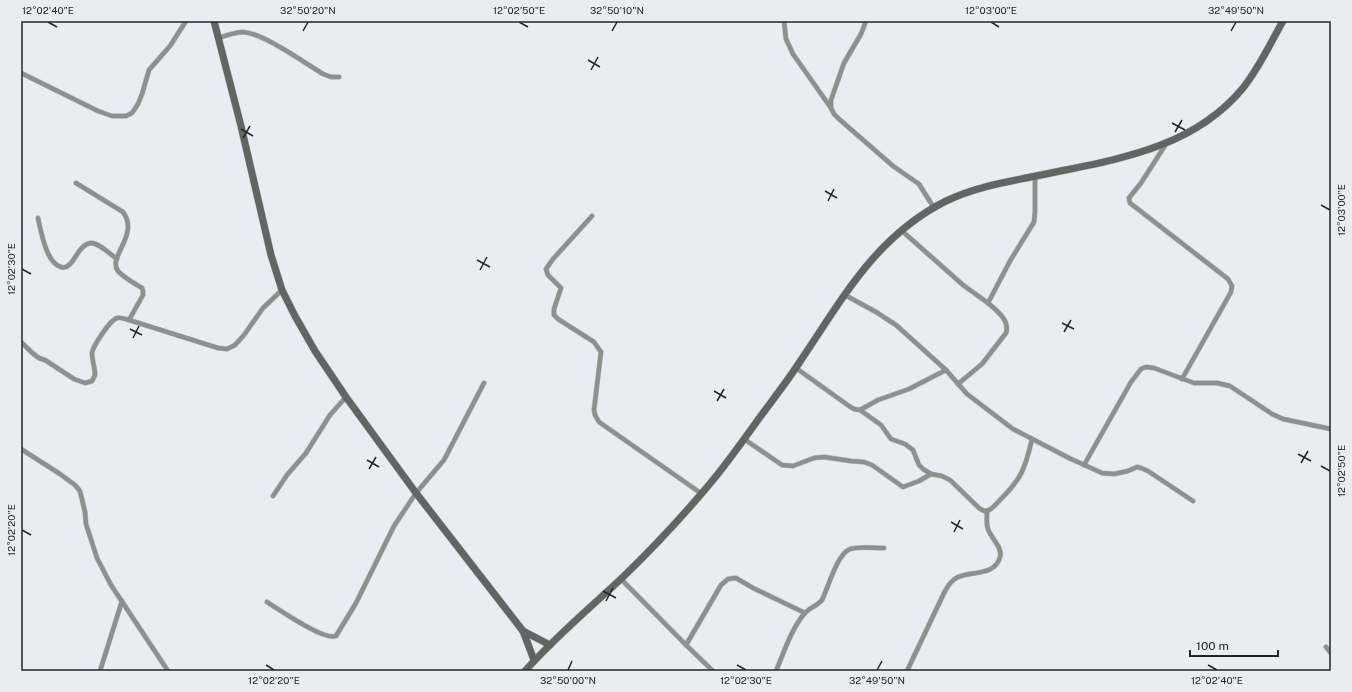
<svg xmlns="http://www.w3.org/2000/svg" width="1352" height="692" font-family="'Public Sans',sans-serif">
  <rect width="100%" height="100%" fill="#e8edf2"/>
  <g fill="none" stroke-linecap="round" stroke-linejoin="round">
    <defs>
      <g id="street">
        <polyline points="784,21 786,39 793,54 831,108"/>
        <polyline points="866,21 861,34 844,63 831,100 831,108 834,114 839,119 893,166 919,184 934,208"/>
        <path d="M218,38C226,36 235,32 243,32C263,33 305,63 323,74L331,77H339"/>
        <polyline points="21,73 98,111 112,116 126,116 132,113 138,104 142,94 149,70 170,46 186,21"/>
        <polyline points="1166,144 1141,183 1129,198 1130,203 1228,279 1232,286 1231,292 1182,379"/>
        <path d="M76,183L123,212C140,235 107,257 118,271C124,278 134,283 142,288L143,291V295L129,320"/>
        <polyline points="592,216 553,259 546,269 548,275 561,288 554,309 554,315 558,319 594,342 601,352 594,410 595,415 599,422 702,494"/>
        <path d="M38,218C41,231 46,263 61,267C64,268 67,267 69,265C76,259 80,244 91,243C99,243 110,254 117,259"/>
        <polyline points="901,230 963,285 988,303"/>
        <polyline points="845,295 876,312 896,325 946,370 967,394 1013,429 1069,458 1102,473 1114,474 1128,471 1137,467 1141,468 1148,471 1193,501"/>
        <path d="M21,342C28,348 36,359 45,360L74,379L85,383L92,381L95,375C95,368 92,360 92,353C93,346 110,320 117,318C120,317 125,319 129,320L218,348L227,349L235,345L244,335L263,308L282,290"/>
        <polyline points="796,368 849,406 854,409 860,410 878,400 909,389 946,370"/>
        <path d="M958,384L982,364L1006,333C1010,320 997,311 988,303L1010,261L1034,222L1035,212V176"/>
        <path d="M860,410L881,425L891,439L905,444L913,450L919,465L923,469L931,474L942,476L950,480L979,508L984,511C991,511 994,506 999,501C1021,479 1025,470 1032,439"/>
        <polyline points="744,439 782,465 793,466 814,458 824,457 851,461 864,462 872,465 903,487 919,481 931,474"/>
        <polyline points="21,449 60,474 75,485 80,491 85,512 86,524 97,558 111,585 168,671"/>
        <polyline points="1084,465 1131,382 1141,369 1146,367 1154,368 1194,383 1217,383 1230,386 1272,414 1283,419 1331,429"/>
        <polyline points="273,496 287,475 306,453 330,415 346,397"/>
        <polyline points="621,579 686,645 713,671"/>
        <path d="M267,602C280,610 324,641 336,636L356,603L394,526L416,493L444,460L484,383"/>
        <polyline points="686,645 721,585 728,579 736,578 753,588 805,613"/>
        <polyline points="1326,647 1331,653"/>
        <polyline points="100,671 122,601"/>
        <path d="M776,671C784,652 791,630 804,614C809,608 817,606 822,600C828,588 837,554 850,549C861,546 873,548 884,548"/>
        <path d="M907,671L944,593C947,587 951,580 958,577C972,571 995,576 1000,557C1003,548 991,538 988,529C986,524 987,517 987,511"/>
      </g>
      <g id="secondary">
        <polyline points="214,21 241,126 271,255 282,290 295,316 315,351 346,397 416,493 523,631 534,660"/>
        <polyline points="523,631 550,645"/>
        <path d="M525,671C555,637 590,608 623,577C653,548 681,518 708,486C725,466 740,445 755,424C770,403 787,382 801,360C843,298 876,236 946,201C975,187 1006,182 1036,176C1111,160 1191,151 1243,88C1259,68 1270,44 1283,21"/>
      </g>
    </defs>
    <use href="#street" stroke="#c5c9ce" stroke-width="5.5"/>
    <use href="#secondary" stroke="#c5c9ce" stroke-width="8"/>
    <use href="#street" stroke="#8e908e" stroke-width="4.5"/>
    <use href="#secondary" stroke="#626562" stroke-width="7"/>
  </g>
  <path fill="none" stroke="#242628" stroke-width="1.5" d="M48,22L57,27M519,22L528,27M991,22L999,27M303,31L308,22M612,31L617,22M1231,31L1236,22M588,60L600,67M591,70L598,57M1172,123L1185,130M241,129L253,136M1175,132L1182,120M243,138L250,126M825,191L837,198M828,201L834,189M1321,205L1330,210M477,260L490,267M22,269L31,274M480,270L487,257M1062,323L1074,329M130,329L142,335M1064,332L1071,320M133,338L139,326M714,391L726,398M717,401L724,389M1298,454L1311,461M367,460L379,467M1301,463L1308,451M1321,466L1330,471M369,469L376,457M951,522L963,529M22,530L31,535M954,532L960,520M603,591L616,598M606,601L613,588M266,665L274,670M737,665L746,670M1208,665L1217,670M568,670L572,661M877,670L882,661"/>
  <rect width="1352" height="692" fill="none" stroke="#e8edf2" stroke-width="44"/>
  <path d="M1190 650v6h88v-6" fill="none" stroke="#242628" stroke-width="2"/>
  <text x="1196" y="650" font-size="12" fill="#242628" stroke="#e8edf2" stroke-width="3" paint-order="stroke">100 m</text>
  <rect x="22" y="22" width="1308" height="648" fill="none" stroke="#242628" stroke-width="1.5"/>
  <g font-size="10" text-anchor="middle" fill="#242628">
    <text x="48" y="14">12°02'40"E</text>
    <text x="308" y="14">32°50'20"N</text>
    <text x="519" y="14">12°02'50"E</text>
    <text x="617" y="14">32°50'10"N</text>
    <text x="991" y="14">12°03'00"E</text>
    <text x="1236" y="14">32°49'50"N</text>
    <text transform="translate(1341 210) rotate(-90)" y="4">12°03'00"E</text>
    <text transform="translate(11 269) rotate(-90)" y="4">12°02'30"E</text>
    <text transform="translate(1341 471) rotate(-90)" y="4">12°02'50"E</text>
    <text transform="translate(11 530) rotate(-90)" y="4">12°02'20"E</text>
    <text x="274" y="684">12°02'20"E</text>
    <text x="568" y="684">32°50'00"N</text>
    <text x="746" y="684">12°02'30"E</text>
    <text x="877" y="684">32°49'50"N</text>
    <text x="1217" y="684">12°02'40"E</text>
  </g>
</svg>
